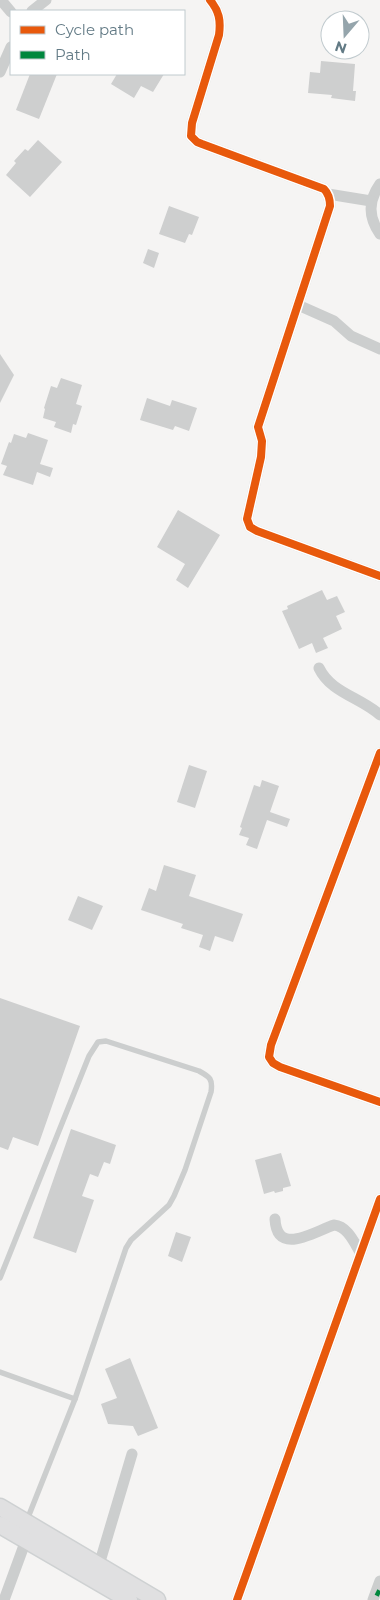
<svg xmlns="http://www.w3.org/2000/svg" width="380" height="1600" font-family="Montserrat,sans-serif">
  <rect width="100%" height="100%" fill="#f5f4f3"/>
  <g fill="#cecfcf">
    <polygon points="321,61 355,64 353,91 356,91 355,101 331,98 332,95 308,93 310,72 320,73"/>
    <polygon points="30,74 57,74 39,119 16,110"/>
    <polygon points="117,74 164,74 153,92 141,86 134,98 111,84"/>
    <polygon points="38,140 62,162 30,197 6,175 16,163 14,161 25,149 28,151"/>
    <polygon points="169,206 199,217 192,235 189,234 185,243 159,234"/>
    <polygon points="148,249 159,253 154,268 143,263"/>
    <polygon points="0,354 14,375 0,403"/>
    <polygon points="61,378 82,385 76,404 82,406 76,425 73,424 71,433 54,427 56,422 43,418 45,409 44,408 51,386 57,388"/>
    <polygon points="147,398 170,406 172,400 197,408 189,431 175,426 173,430 140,420"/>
    <polygon points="28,433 48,440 40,464 53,468 50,477 37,472 33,485 3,475 7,466 1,464 9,442 11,443 14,434 26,438"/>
    <polygon points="178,510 220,535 188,588 176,580 185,564 157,547"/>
    <polygon points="322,590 327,600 337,596 345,612 336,616 342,629 323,638 328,648 316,653 312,643 299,649 282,611 288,609 287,606"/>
    <polygon points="189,765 207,771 195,808 177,802"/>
    <polygon points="262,780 279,786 270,812 290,819 287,827 267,820 257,849 246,845 249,838 239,835 242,828 240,827 254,785 260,787"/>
    <polygon points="164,865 196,875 189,896 243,914 233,942 215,936 210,951 199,947 203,935 181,928 183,924 141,910 149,888 156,891"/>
    <polygon points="78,896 103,906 92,930 68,920"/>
    <polygon points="0,998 80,1026 38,1146 13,1137 8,1150 0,1147"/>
    <polygon points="71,1129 116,1145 110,1164 104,1162 98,1177 90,1174 82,1196 94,1200 76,1253 33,1238"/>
    <polygon points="281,1153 291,1186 283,1188 283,1191 275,1193 274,1191 264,1194 255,1160"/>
    <polygon points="176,1232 191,1237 182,1262 168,1256"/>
    <polygon points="130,1358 158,1428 138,1436 133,1426 108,1424 101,1404 117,1398 105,1369"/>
  </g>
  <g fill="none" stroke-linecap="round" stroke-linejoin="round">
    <defs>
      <g id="secondary">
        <polyline points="0,1507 157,1600"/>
        <polyline points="0,1525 129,1600"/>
      </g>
    </defs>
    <use href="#secondary" stroke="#ced1d2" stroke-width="19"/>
    <g stroke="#cccece" stroke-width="5.5">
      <path d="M0,1278L89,1056L98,1042L106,1041L199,1071C210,1077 213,1079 211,1092L185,1170L174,1196L169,1205L131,1240L126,1248L75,1399L27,1520"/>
      <polyline points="0,1372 75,1399"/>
    </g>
    <g stroke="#cccece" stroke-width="11">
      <polyline points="1,0 11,12"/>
      <path d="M210,0C219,11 221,20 219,35L192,123L191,136L197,142L202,144L324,189C329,194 330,199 330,206L258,427L262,441L261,457L247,519L250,527L257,531L380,576"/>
      <polyline points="32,11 46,0"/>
      <polyline points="0,72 11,47"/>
      <path d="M380,184C368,201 368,217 380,234"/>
      <polyline points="328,194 371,201"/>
      <polyline points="298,305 334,321 351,336 380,349"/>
      <path d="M319,668C331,693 360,697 380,715"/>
      <polyline points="380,753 271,1045 269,1057 273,1063 280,1067 380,1102"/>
      <path d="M275,1219C277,1257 315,1231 334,1225C347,1226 354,1242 360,1252"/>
      <polyline points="99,1565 132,1454"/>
      <polyline points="4,1600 26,1540"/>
      <polyline points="237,1600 380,1199"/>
      <polyline points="373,1600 380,1581"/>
    </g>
    <use href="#secondary" stroke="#e0e0e1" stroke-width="16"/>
    <polyline stroke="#00873e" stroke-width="6" stroke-dasharray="12 6" stroke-linecap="butt" points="376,1592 380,1594"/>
    <defs>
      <g id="cycleway">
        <path d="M210,0C219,11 221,20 219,35L192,123L191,136L197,142L202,144L324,189C329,194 330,199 330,206L258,427L262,441L261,457L247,519L250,527L257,531L380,576"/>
        <polyline points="380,753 271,1045 269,1057 273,1063 280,1067 380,1102"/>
        <polyline points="237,1600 380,1199"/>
      </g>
    </defs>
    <use href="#cycleway" stroke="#fff" stroke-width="11"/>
    <use href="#cycleway" stroke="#e8590c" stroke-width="8"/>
  </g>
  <rect x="10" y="10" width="175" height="65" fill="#ffffff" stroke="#c0cace"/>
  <rect x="20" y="26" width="25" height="8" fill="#e8590c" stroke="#c0cace"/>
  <text x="55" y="35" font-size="15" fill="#627a85">Cycle path</text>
  <rect x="20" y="51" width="25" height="8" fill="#00873e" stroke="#c0cace"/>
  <text x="55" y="60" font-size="15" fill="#627a85">Path</text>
  <g transform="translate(345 35) rotate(199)"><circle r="24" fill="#ffffff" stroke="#c0cace"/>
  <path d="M0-4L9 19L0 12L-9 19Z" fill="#95a5ac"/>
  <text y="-8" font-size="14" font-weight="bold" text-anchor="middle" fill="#627a85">N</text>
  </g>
</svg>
